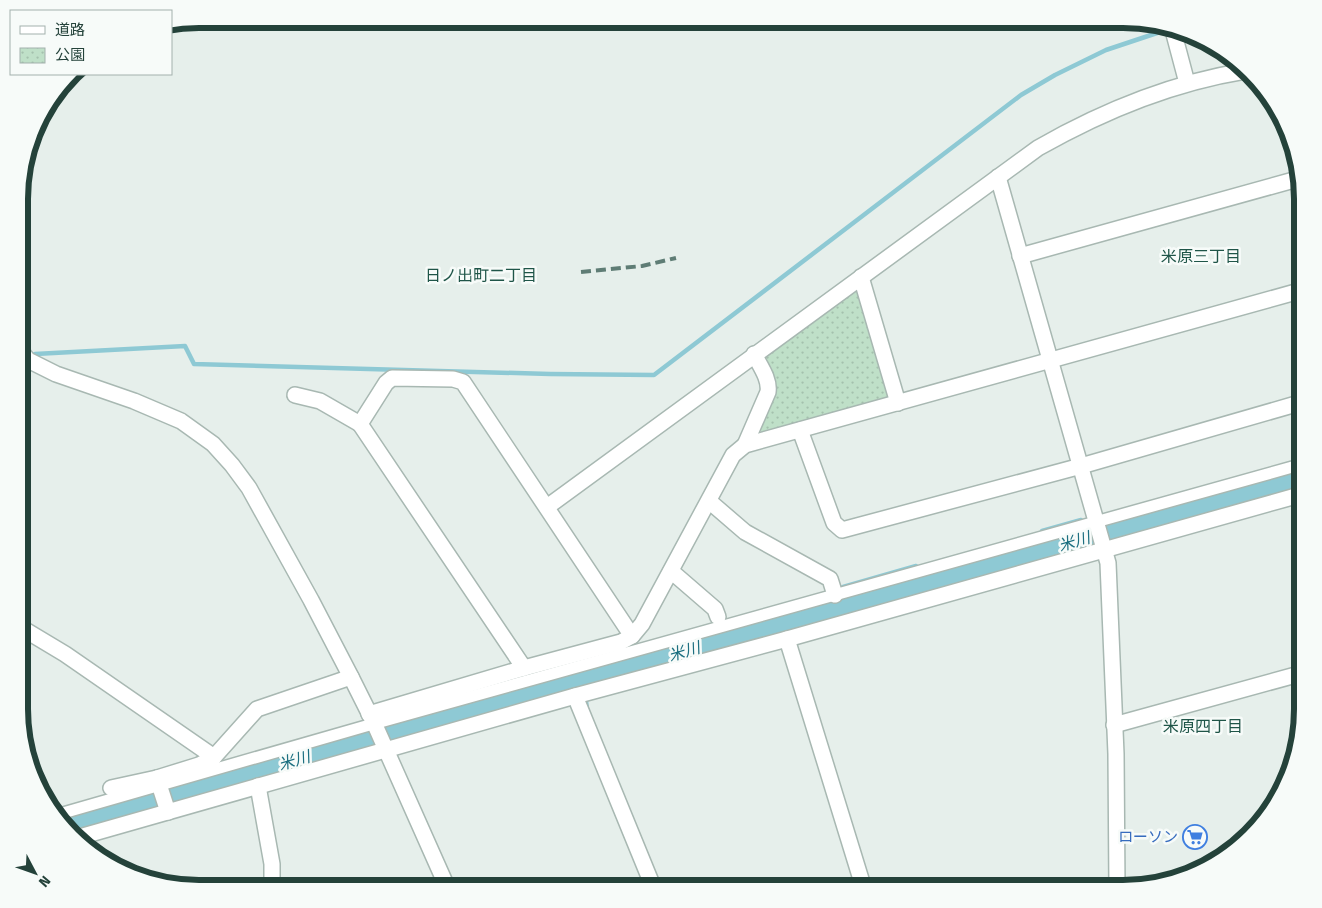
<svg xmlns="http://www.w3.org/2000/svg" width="1322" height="908" font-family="'Fira Sans','Noto Sans JP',sans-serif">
  <defs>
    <pattern id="park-dots" width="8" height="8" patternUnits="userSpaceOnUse" patternTransform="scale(1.25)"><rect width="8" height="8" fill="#bfe0c8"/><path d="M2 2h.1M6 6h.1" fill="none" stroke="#a4c1ad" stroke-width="1.8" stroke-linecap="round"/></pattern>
  </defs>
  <rect width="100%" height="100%" fill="#e6efeb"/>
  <polygon fill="url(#park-dots)" points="856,288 861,290 891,394 887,400 763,434 757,427 776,388 763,361 765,355"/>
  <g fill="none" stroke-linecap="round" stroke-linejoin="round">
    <g stroke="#8ec9d4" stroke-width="4.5">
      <polyline points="35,354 185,346 194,364 550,374 654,375 1021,95 1055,75 1106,50 1169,29"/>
      <polyline points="1042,531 1081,520"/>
      <polyline points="843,587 916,566"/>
      <polyline points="586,701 587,710"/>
    </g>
    <path stroke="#8ec9d4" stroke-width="26" d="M65,825C346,742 629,666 911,588C1042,551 1171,510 1303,476"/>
    <defs>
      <polyline id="pedestrian" points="56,815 366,726 1303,464"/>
      <g id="minor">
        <polyline points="1174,34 1187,83"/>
        <polyline points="998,177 1108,563 1116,754 1117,889"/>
        <polyline points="1020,256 1301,178"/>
        <polyline points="861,277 898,403"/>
        <polyline points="20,350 28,360 56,374 134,401 181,421 213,444 232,465 249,488 311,600 351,677 375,725 448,889"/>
        <polyline points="295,395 320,401 360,424"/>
        <polyline points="800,430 834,523 842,530 1081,466 1303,402"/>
        <path d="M745,445L768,392C770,379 760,366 754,354"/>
        <polyline points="709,501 745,532 830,579 835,595"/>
        <path d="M547,507L1038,148C1103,111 1171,83 1245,71"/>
        <polyline points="671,571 715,609 718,617"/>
        <polyline points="20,627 65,654 214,757"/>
        <polyline points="787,639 864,889"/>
        <polyline points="524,668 360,424 386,383 392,378 453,379 463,382 632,636"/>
        <polyline points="575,696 654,889"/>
        <polyline points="369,714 524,668 621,642 632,636 642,624 733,455 745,445 1303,290"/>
        <polyline points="1114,725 1303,673"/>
        <polyline points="157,778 168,812"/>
        <polyline points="258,786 272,864 272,889"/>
        <polyline points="111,788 157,778 199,765 214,757 257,709 351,677"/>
        <polyline points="76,838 575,696 787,639 1303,494"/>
      </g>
    </defs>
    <use href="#pedestrian" stroke="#a8b8b2" stroke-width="14"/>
    <use href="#minor" stroke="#a8b8b2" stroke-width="18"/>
    <use href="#pedestrian" stroke="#fff" stroke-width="11"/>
    <use href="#minor" stroke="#fff" stroke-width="15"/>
    <polyline stroke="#5f7d75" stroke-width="4" stroke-dasharray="10 5" stroke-linecap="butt" points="581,272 642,266 676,258"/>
  </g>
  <defs>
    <symbol id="supermarket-ring" viewBox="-11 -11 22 22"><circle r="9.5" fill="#f7fbf9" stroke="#3f7fe0" stroke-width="1.5"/><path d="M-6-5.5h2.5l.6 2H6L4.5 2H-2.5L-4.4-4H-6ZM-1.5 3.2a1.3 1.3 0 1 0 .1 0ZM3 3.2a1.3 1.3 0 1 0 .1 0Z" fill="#3f7fe0"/></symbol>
  </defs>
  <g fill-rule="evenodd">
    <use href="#supermarket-ring" x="1181" y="823" width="28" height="28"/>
  </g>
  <g text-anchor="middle" stroke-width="5" stroke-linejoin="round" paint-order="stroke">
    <g font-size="15" fill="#366cbe" stroke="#f7fbf9" text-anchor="end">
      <text x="1178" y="842">ローソン</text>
    </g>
    <g font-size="16" fill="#1f5548" stroke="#f7fbf9">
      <text x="1201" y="262">米原三丁目</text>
      <text x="481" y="281">日ノ出町二丁目</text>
      <text x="1203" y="732">米原四丁目</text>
    </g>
    <g font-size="16" font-style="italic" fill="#1c6f80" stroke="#f7fbf9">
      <text transform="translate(1074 541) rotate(-16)" y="6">米川</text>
      <text transform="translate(684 651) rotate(-16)" y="6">米川</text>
      <text transform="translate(294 760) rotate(-16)" y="6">米川</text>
    </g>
  </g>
  <path d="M0 0H1322V908H0ZM199 28H1123A171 171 0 0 1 1294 199V709A171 171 0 0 1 1123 880H199A171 171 0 0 1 28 709V199A171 171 0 0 1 199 28Z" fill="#f7fbf9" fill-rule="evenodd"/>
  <path fill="none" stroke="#24423a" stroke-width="6" d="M199 28H1123A171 171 0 0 1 1294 199V709A171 171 0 0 1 1123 880H199A171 171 0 0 1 28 709V199A171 171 0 0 1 199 28Z"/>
  <rect x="10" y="10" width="162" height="65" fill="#f7fbf9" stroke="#a3b1ad"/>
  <rect x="20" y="26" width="25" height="8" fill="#ffffff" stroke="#a3b1ad"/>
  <text x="55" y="35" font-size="15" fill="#24423a">道路</text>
  <rect x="20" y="48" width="25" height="15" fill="url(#park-dots)" stroke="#a3b1ad"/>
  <text x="55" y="60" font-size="15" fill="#24423a">公園</text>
  <g transform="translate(35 873) rotate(131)" stroke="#f7fbf9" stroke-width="4" paint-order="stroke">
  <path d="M0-4L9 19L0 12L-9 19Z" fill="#24423a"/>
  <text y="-8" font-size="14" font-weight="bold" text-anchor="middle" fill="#24423a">N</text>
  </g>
</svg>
